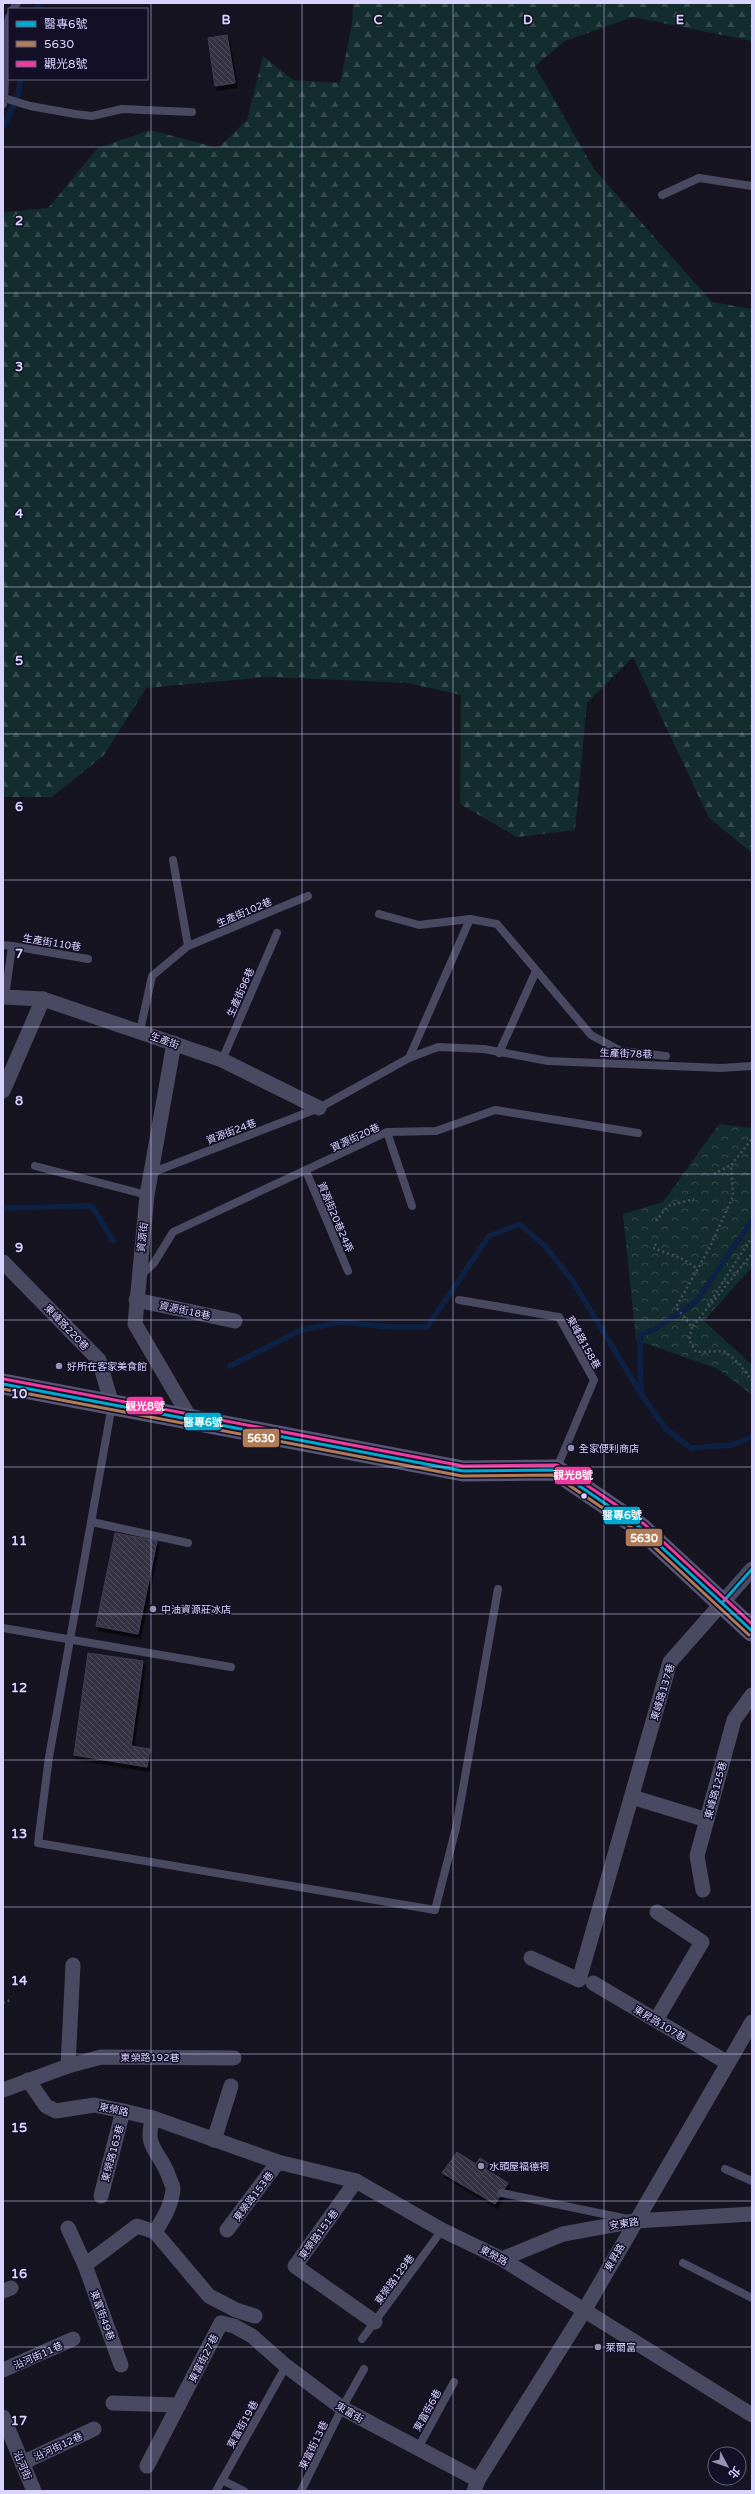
<svg xmlns="http://www.w3.org/2000/svg" width="755" height="2494" font-family="'Varela Round','Noto Sans TC',sans-serif">
  <defs>
    <pattern id="forest-firs" width="22" height="20" patternUnits="userSpaceOnUse"><rect width="22" height="20" fill="#132c2d"/><path d="M5 1l3.5 6h-7zM16 11l3.5 6h-7z" fill="#354a4c"/></pattern>
    <pattern id="park-crowns" width="20" height="18" patternUnits="userSpaceOnUse"><rect width="20" height="18" fill="#132c2d"/><path d="M2 6a3 3 0 1 1 6 0M12 15a3 3 0 1 1 6 0" fill="none" stroke="#354a4c"/></pattern>
    <pattern id="building-back-hatch" width="6" height="6" patternUnits="userSpaceOnUse"><rect width="6" height="6" fill="#343243"/><path d="M-1 5l2 2M0 0l6 6M5-1l2 2" fill="none" stroke="#514f5f"/></pattern>
    <filter id="shadow"><feDropShadow dx="2.5" dy="4.5" stdDeviation="0" flood-color="#0009"/></filter>
  </defs>
  <rect width="100%" height="100%" fill="#161421"/>
  <polygon fill="url(#forest-firs)" points="353,3 752,3 752,41 633,17 565,41 535,66 594,169 712,302 752,309 752,853 709,818 633,657 587,703 575,830 517,837 460,804 461,695 408,683 267,677 146,688 104,755 52,797 3,797 3,212 48,208 98,148 150,130 218,148 247,120 263,56 293,80 340,83 352,24"/>
  <polygon fill="url(#park-crowns)" points="719,1124 752,1128 752,1267 704,1321 752,1365 752,1395 718,1369 636,1340 623,1214 663,1202"/>
  <g fill="none" stroke-linecap="round" stroke-linejoin="round">
    <g stroke="#0d2144" stroke-width="5.5">
      <polyline points="37,9 39,3"/>
      <polyline points="3,127 17,98 21,79"/>
      <polyline points="3,1208 92,1206 113,1241"/>
      <polyline points="230,1366 301,1330 341,1322 391,1327 427,1327 489,1236 519,1224 545,1246 572,1280 641,1394 666,1429 691,1448 732,1445 752,1437"/>
      <polyline points="641,1393 640,1335 653,1330 696,1302 752,1220"/>
    </g>
  </g>
  <g fill="url(#building-back-hatch)" stroke="#433f54" filter="url(#shadow)">
    <polygon points="227,35 235,83 215,86 208,38"/>
    <polygon points="115,1533 157,1541 138,1634 96,1626"/>
    <polygon points="88,1653 143,1661 131,1746 150,1749 147,1767 74,1755"/>
    <polygon points="457,2152 476,2164 472,2170 481,2176 486,2169 508,2183 495,2204 442,2173"/>
    <polygon points="480,2158 489,2164 481,2176 472,2170"/>
  </g>
  <g fill="none" stroke-linecap="round" stroke-linejoin="round">
    <g stroke="#44505f" stroke-width="2.5" stroke-dasharray="2 3" stroke-linecap="butt">
      <polyline points="714,1174 731,1165"/>
      <polyline points="656,1221 668,1206 694,1199"/>
      <polyline points="656,1244 653,1248 683,1259 698,1269"/>
      <polyline points="751,1255 692,1327 676,1307 709,1249 733,1196 731,1165 752,1139"/>
      <polyline points="708,1305 752,1237"/>
      <polyline points="692,1327 689,1340 696,1352 724,1351 739,1363 752,1381"/>
      <polyline points="3,2003 10,2000"/>
    </g>
    <g stroke="#4a4962" stroke-width="8">
      <polyline points="13,9 17,3"/>
      <polyline points="4,98 30,106 75,114 92,116 122,109 192,112"/>
      <path d="M3,104C8,75 1,46 9,17"/>
      <polyline points="662,195 699,178 752,186"/>
      <polyline points="173,860 188,946"/>
      <polyline points="379,914 419,925 470,919"/>
      <polyline points="3,945 12,946 5,997"/>
      <polyline points="12,946 88,959"/>
      <polyline points="140,1031 152,976 188,946 308,896"/>
      <polyline points="499,1053 536,971"/>
      <polyline points="409,1058 470,919 497,924 591,1035 621,1051 666,1056"/>
      <polyline points="222,1060 277,933"/>
      <polyline points="387,1132 412,1206"/>
      <polyline points="35,1166 147,1195"/>
      <polyline points="306,1171 348,1271"/>
      <polyline points="151,1173 319,1108 409,1058 438,1047 484,1049 548,1061 721,1068 752,1066"/>
      <polyline points="140,1276 154,1263 173,1232 387,1132 436,1131 495,1110 638,1133"/>
      <polyline points="459,1300 559,1317 594,1380 556,1470"/>
      <polyline points="112,1405 49,1757 38,1843 435,1910 456,1828 498,1589"/>
      <polyline points="92,1522 188,1543"/>
      <polyline points="3,1628 231,1667"/>
      <polyline points="725,2169 752,2181"/>
      <polyline points="502,2193 628,2219"/>
      <polyline points="683,2263 752,2298"/>
      <polyline points="362,2339 442,2230"/>
      <polyline points="418,2448 454,2382"/>
      <polyline points="222,2480 244,2491"/>
      <polyline points="216,2491 286,2366"/>
      <polyline points="301,2491 342,2408 364,2369"/>
    </g>
    <g stroke="#4a4962" stroke-width="15">
      <polyline points="3,997 43,999 222,1060 319,1108"/>
      <polyline points="174,1043 147,1195 135,1324 190,1418"/>
      <polyline points="3,1091 43,999"/>
      <polyline points="3,1262 99,1360 112,1405"/>
      <polyline points="136,1300 235,1321"/>
      <polyline points="632,1797 707,1820"/>
      <polyline points="703,1890 697,1856 734,1720 752,1695"/>
      <polyline points="531,1958 579,1980 670,1662 752,1569"/>
      <polyline points="593,1983 728,2063"/>
      <polyline points="656,2020 702,1942 657,1912"/>
      <polyline points="68,2066 73,1965"/>
      <polyline points="28,2080 46,2106 56,2111 94,2105 123,2111 153,2118 278,2162 356,2181 442,2230 502,2259 752,2415"/>
      <polyline points="3,2090 68,2066 101,2057 234,2058"/>
      <path d="M153,2118C143,2149 160,2150 169,2177C170,2181 173,2185 173,2189C172,2205 163,2219 155,2232L209,2296L236,2310L255,2316"/>
      <polyline points="214,2140 231,2086"/>
      <polyline points="356,2181 295,2266 375,2322"/>
      <polyline points="101,2196 123,2111"/>
      <polyline points="68,2228 85,2265 121,2365"/>
      <polyline points="227,2230 278,2162"/>
      <polyline points="502,2259 563,2234 635,2221 752,2214"/>
      <polyline points="85,2265 137,2226 155,2232"/>
      <polyline points="3,2291 11,2288"/>
      <polyline points="3,2370 73,2339"/>
      <polyline points="113,2403 179,2405"/>
      <polyline points="3,2417 34,2491"/>
      <polyline points="22,2463 94,2429"/>
      <polyline points="147,2466 221,2323 234,2326 252,2336 286,2366 342,2408 478,2480"/>
      <polyline points="474,2491 478,2480 584,2311 752,2022"/>
    </g>
    <polyline stroke="#575674" stroke-width="21" points="3,1384 463,1471 556,1470 641,1528 752,1631"/>
    <defs>
      <g id="bus-1">
        <polyline points="3,1384 463,1471 556,1470 641,1528 752,1631"/>
        <polyline points="722,1603 752,1569"/>
      </g>
      <polyline id="bus-2" points="3,1389 462,1476 554,1475 638,1532 749,1635"/>
      <polyline id="bus-3" points="4,1379 463,1466 557,1465 644,1524 752,1624"/>
    </defs>
    <use href="#bus-1" stroke="#130f26" stroke-width="6"/>
    <use href="#bus-2" stroke="#130f26" stroke-width="6"/>
    <use href="#bus-3" stroke="#130f26" stroke-width="6"/>
    <use href="#bus-1" stroke="#00a9ce" stroke-width="3"/>
    <use href="#bus-2" stroke="#b07c57" stroke-width="3"/>
    <use href="#bus-3" stroke="#f13a9d" stroke-width="3"/>
  </g>
  <path fill="none" stroke="#d9d4ff" stroke-width="1" stroke-opacity="0.55" d="M151,3V2491M302,3V2491M453,3V2491M604,3V2491M3,147H752M3,293H752M3,440H752M3,587H752M3,734H752M3,880H752M3,1027H752M3,1174H752M3,1320H752M3,1467H752M3,1614H752M3,1760H752M3,1907H752M3,2054H752M3,2201H752M3,2347H752"/>
  <g fill="#9591b1" stroke="#130f26" stroke-width="1.5">
    <circle cx="59" cy="1366" r="4"/>
    <circle cx="571" cy="1448" r="4"/>
    <circle cx="153" cy="1609" r="4"/>
    <circle cx="481" cy="2166" r="4"/>
    <circle cx="598" cy="2347" r="4"/>
  </g>
  <circle fill="#d9d4ff" stroke="#130f26" stroke-width="1.5" cx="584" cy="1496" r="3.5"/>
  <g text-anchor="middle" stroke-width="3" stroke-linejoin="round" paint-order="stroke">
    <g font-size="10" fill="#d9d4ff" stroke="#130f26">
      <text transform="translate(244 912) rotate(-23)" y="4">生產街102巷</text>
      <text transform="translate(52 942) rotate(9)" y="4">生產街110巷</text>
      <text transform="translate(240 992) rotate(-66)" y="4">生產街96巷</text>
      <text transform="translate(165 1040) rotate(20)" y="4">生產街</text>
      <text transform="translate(626 1053) rotate(2)" y="4">生產街78巷</text>
      <text transform="translate(231 1131) rotate(-21)" y="4">資源街24巷</text>
      <text transform="translate(355 1137) rotate(-25)" y="4">資源街20巷</text>
      <text transform="translate(336 1217) rotate(67)" y="4">資源街20巷24弄</text>
      <text transform="translate(142 1237) rotate(-83)" y="4">資源街</text>
      <text transform="translate(185 1310) rotate(12)" y="4">資源街18巷</text>
      <text transform="translate(67 1327) rotate(46)" y="4">東峰路220巷</text>
      <text transform="translate(584 1342) rotate(61)" y="4">東峰路158巷</text>
      <text transform="translate(662 1692) rotate(-73)" y="4">東峰路137巷</text>
      <text transform="translate(715 1790) rotate(-75)" y="4">東峰路125巷</text>
      <text transform="translate(660 2023) rotate(31)" y="4">東昇路107巷</text>
      <text x="150" y="2061">東榮路192巷</text>
      <text transform="translate(114 2109) rotate(12)" y="4">東榮路</text>
      <text transform="translate(112 2153) rotate(-75)" y="4">東榮路163巷</text>
      <text transform="translate(253 2196) rotate(-53)" y="4">東榮路153巷</text>
      <text transform="translate(624 2223) rotate(-9)" y="4">安東路</text>
      <text transform="translate(318 2234) rotate(-54)" y="4">東榮路151巷</text>
      <text transform="translate(494 2255) rotate(28)" y="4">東榮路</text>
      <text transform="translate(614 2257) rotate(-60)" y="4">東昇路</text>
      <text transform="translate(394 2279) rotate(-54)" y="4">東榮路129巷</text>
      <text transform="translate(103 2315) rotate(70)" y="4">東富街49巷</text>
      <text transform="translate(38 2355) rotate(-24)" y="4">沿河街11巷</text>
      <text transform="translate(203 2358) rotate(-63)" y="4">東富街27巷</text>
      <text transform="translate(427 2410) rotate(-61)" y="4">東富街6巷</text>
      <text transform="translate(350 2412) rotate(30)" y="4">東富街</text>
      <text transform="translate(242 2424) rotate(-61)" y="4">東富街19巷</text>
      <text transform="translate(313 2445) rotate(-64)" y="4">東富街13巷</text>
      <text transform="translate(58 2446) rotate(-25)" y="4">沿河街12巷</text>
      <text transform="translate(23 2465) rotate(67)" y="4">沿河街</text>
    </g>
    <g font-size="10" fill="#d9d4ff" stroke="#130f26" text-anchor="start">
      <text x="67" y="1370">好所在客家美食館</text>
      <text x="579" y="1452">全家便利商店</text>
      <text x="161" y="1613">中油資源莊冰店</text>
      <text x="489" y="2170">水頭屋福德祠</text>
      <text x="606" y="2351">萊爾富</text>
    </g>
  </g>
  <g font-size="13" text-anchor="middle" font-weight="bold" fill="#d9d4ff" stroke="#130f26" stroke-width="3" stroke-linejoin="round" paint-order="stroke">
    <text x="226" y="24">B</text>
    <text x="378" y="24">C</text>
    <text x="528" y="24">D</text>
    <text x="680" y="24">E</text>
    <text x="19" y="225">2</text>
    <text x="19" y="371">3</text>
    <text x="19" y="518">4</text>
    <text x="19" y="665">5</text>
    <text x="19" y="811">6</text>
    <text x="19" y="958">7</text>
    <text x="19" y="1105">8</text>
    <text x="19" y="1252">9</text>
    <text x="19" y="1398">10</text>
    <text x="19" y="1545">11</text>
    <text x="19" y="1692">12</text>
    <text x="19" y="1838">13</text>
    <text x="19" y="1985">14</text>
    <text x="19" y="2132">15</text>
    <text x="19" y="2278">16</text>
    <text x="19" y="2425">17</text>
  </g>
  <g stroke="#130f26" stroke-width="1.5">
    <rect x="126" y="1396" width="38" height="19" rx="4" fill="#f13a9d"/>
    <rect x="184" y="1412" width="38" height="19" rx="4" fill="#00a9ce"/>
    <rect x="242" y="1428" width="38" height="20" rx="4" fill="#b07c57"/>
    <rect x="554" y="1466" width="38" height="19" rx="4" fill="#f13a9d"/>
    <rect x="603" y="1506" width="38" height="19" rx="4" fill="#00a9ce"/>
    <rect x="625" y="1528" width="38" height="19" rx="4" fill="#b07c57"/>
  </g>
  <g font-size="11" text-anchor="middle" font-weight="bold" fill="#fff">
    <text x="145" y="1410">觀光8號</text>
    <text x="203" y="1426">醫專6號</text>
    <text x="261" y="1442">5630</text>
    <text x="573" y="1479">觀光8號</text>
    <text x="622" y="1519">醫專6號</text>
    <text x="644" y="1542">5630</text>
  </g>
  <rect width="755" height="2494" fill="none" stroke="#d9d4ff" stroke-width="8"/>
  <rect x="8" y="8" width="140" height="72" fill="#130f26" stroke="#625e7d"/>
  <rect x="16" y="21" width="20" height="6" fill="#00a9ce" stroke="#625e7d"/>
  <text x="44" y="28" font-size="12" fill="#d9d4ff">醫專6號</text>
  <rect x="16" y="41" width="20" height="6" fill="#b07c57" stroke="#625e7d"/>
  <text x="44" y="48" font-size="12" fill="#d9d4ff">5630</text>
  <rect x="16" y="61" width="20" height="6" fill="#f13a9d" stroke="#625e7d"/>
  <text x="44" y="68" font-size="12" fill="#d9d4ff">觀光8號</text>
  <g transform="translate(727 2466) rotate(131)"><circle r="19" fill="#130f26" stroke="#625e7d"/>
  <path d="M0-3L7 15L0 10L-7 15Z" fill="#9591b1"/>
  <text y="-6" font-size="11" font-weight="bold" text-anchor="middle" fill="#d9d4ff">北</text>
  </g>
</svg>
